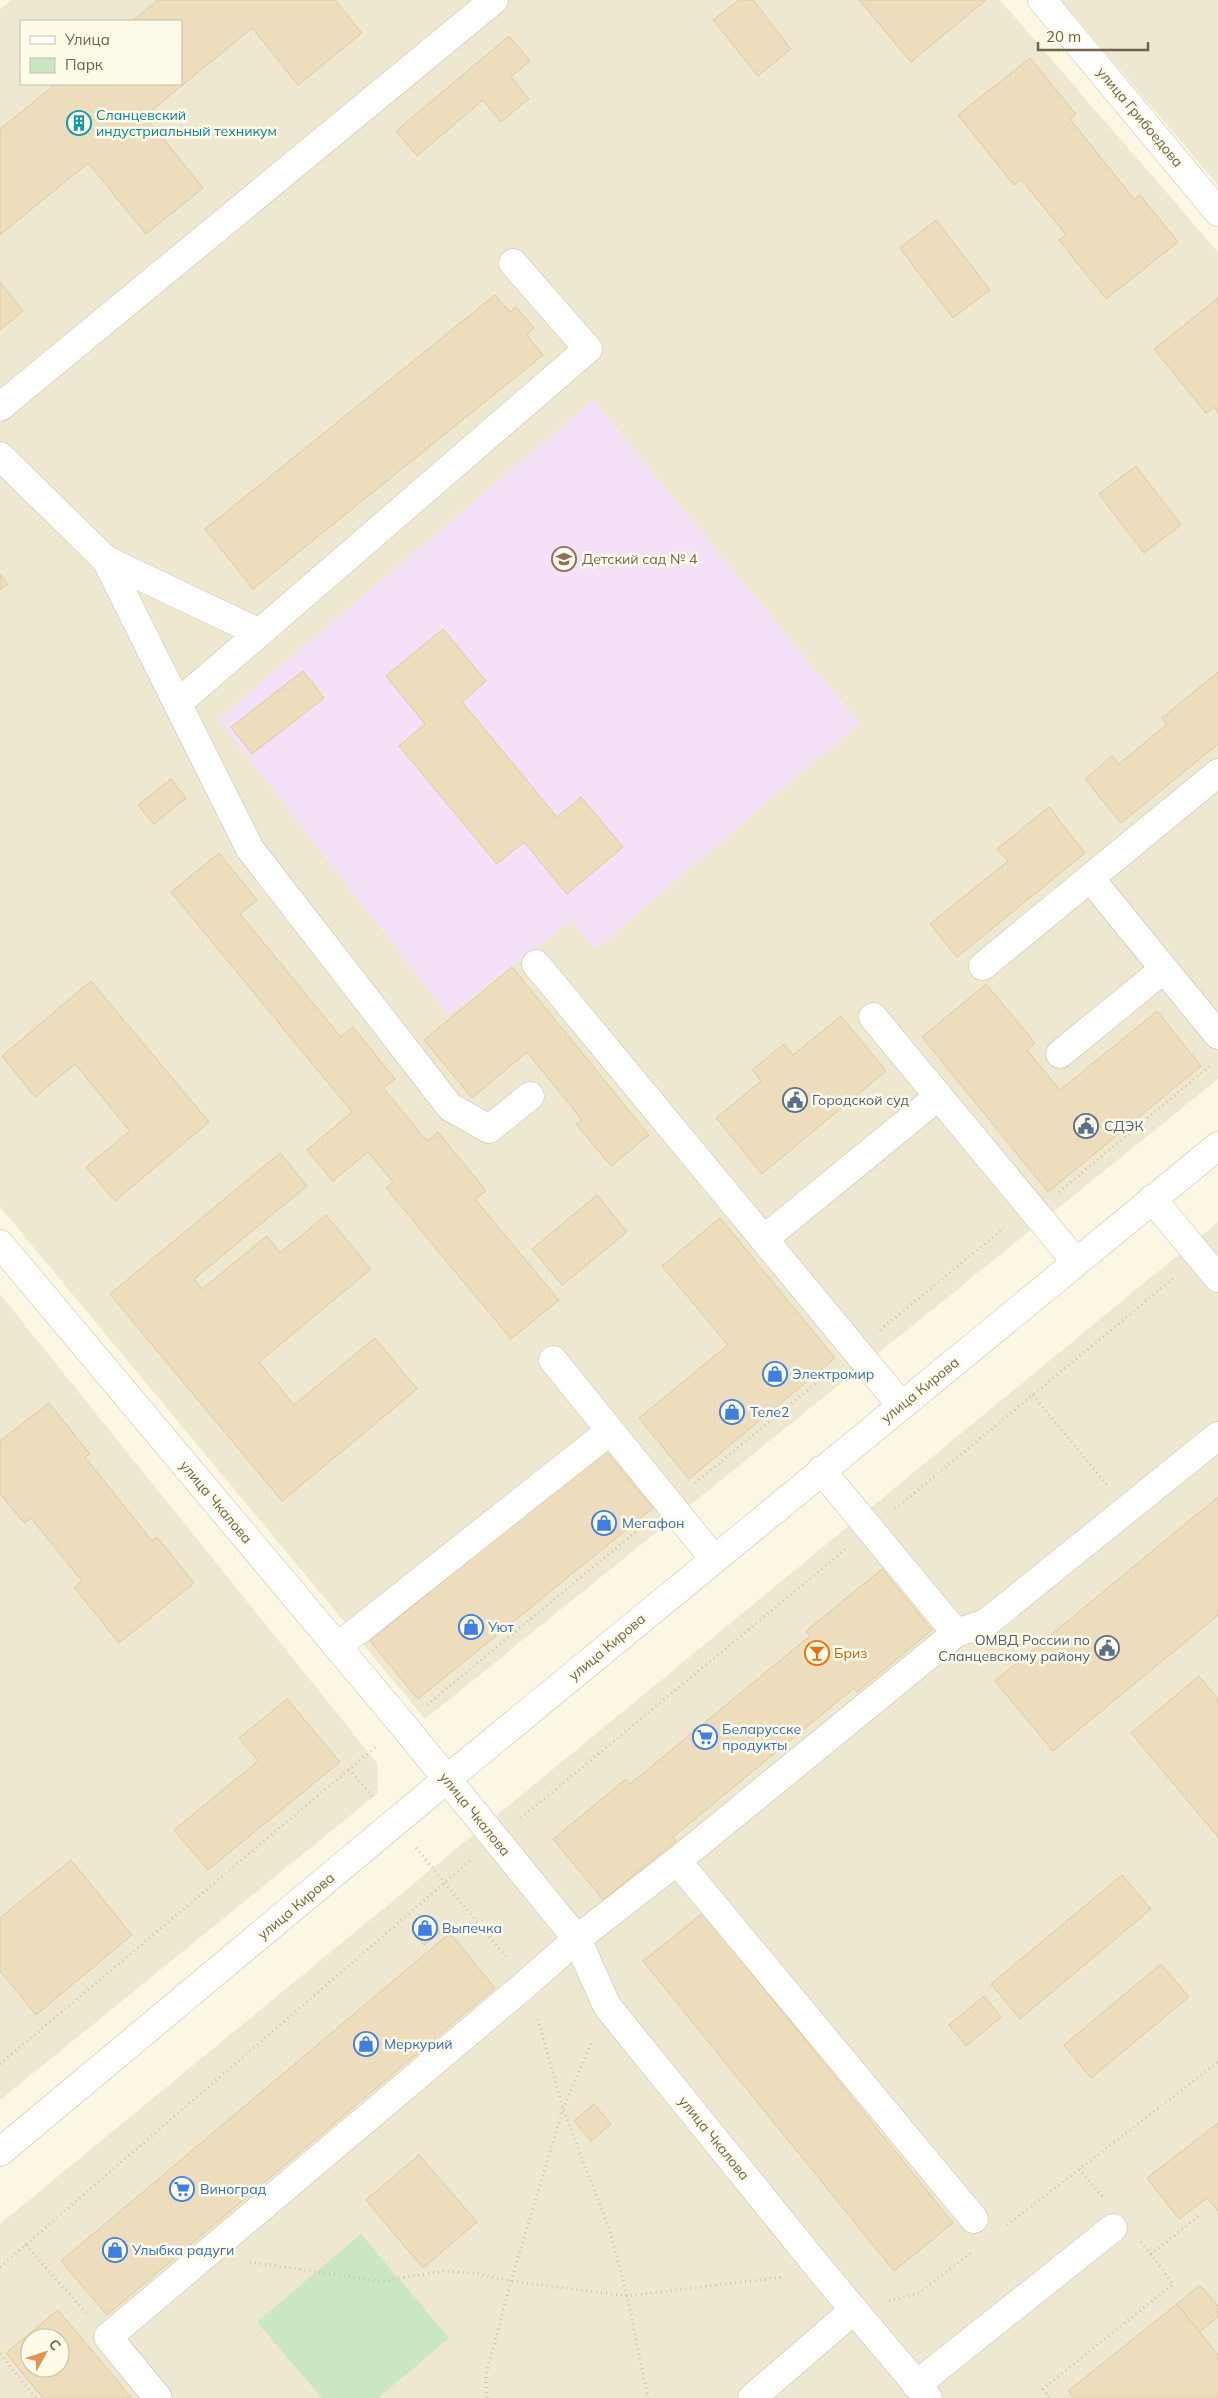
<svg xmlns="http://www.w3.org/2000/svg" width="1218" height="2398" font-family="Mulish,sans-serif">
  <rect width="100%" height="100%" fill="#fbf7e3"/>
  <g fill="#efe8d0" fill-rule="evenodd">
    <path d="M12,0H1000L1218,252V1079L425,1719L0,1207V9ZM21,21H181V84H21Z"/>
    <polygon points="1061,0 1218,0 1218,185"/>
    <path d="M1218,1222V2398H0V2224ZM30,2338H60V2368H30Z"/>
    <polygon points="0,1294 377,1763 378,1793 0,2100"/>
  </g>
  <polygon fill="#f4e0f7" points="593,400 859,723 595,950 572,920 448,1015 218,719"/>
  <polygon fill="#c8e7c2" points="361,2234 449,2338 378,2398 322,2398 257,2322"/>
  <g fill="#eeddbc" stroke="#e0c89e" fill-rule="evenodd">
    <polygon points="158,0 335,0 362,33 298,85 252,28 145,116 203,188 146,234 88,163 0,235 0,129 56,84 181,84 181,21 132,21"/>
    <polygon points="739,0 753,0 791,49 758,76 713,20"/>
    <polygon points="859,0 986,0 911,62"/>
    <polygon points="509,36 530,61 511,77 529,99 501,122 483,100 417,156 396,131"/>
    <polygon points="1030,58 1076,114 1070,119 1134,199 1140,195 1178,242 1106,299 1059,240 1066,235 1021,179 1014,185 958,115"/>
    <polygon points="936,220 990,290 953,318 900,248"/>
    <polygon points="0,282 23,311 0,330"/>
    <polygon points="495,295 510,312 516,307 534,328 527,335 543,355 253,589 205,529"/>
    <polygon points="1218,298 1218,413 1214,407 1206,413 1154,349"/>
    <polygon points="1136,466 1181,525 1144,553 1099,494"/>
    <polygon points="0,574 8,584 0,590"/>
    <polygon points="443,629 486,681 462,702 557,817 581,797 623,847 567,894 524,842 497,864 399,746 425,724 386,676"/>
    <polygon points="303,671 324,698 252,754 231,727"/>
    <polygon points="1218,672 1218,744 1121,823 1085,779 1112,756 1119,764 1167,724 1162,718"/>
    <polygon points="171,779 186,798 154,824 138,805"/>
    <polygon points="1049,807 1085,853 957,957 930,924 1008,861 997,849"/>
    <polygon points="219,853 257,900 240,914 341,1037 353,1027 395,1079 383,1088 427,1141 438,1132 486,1191 475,1199 559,1300 511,1339 386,1188 393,1182 368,1152 333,1181 307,1150 352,1112 171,892"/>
    <polygon points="512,967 649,1135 611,1166 576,1124 582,1120 527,1052 472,1098 424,1040"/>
    <polygon points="91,981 209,1122 115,1201 86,1167 130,1131 75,1064 35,1097 2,1056"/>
    <polygon points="986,984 1035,1043 1027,1050 1060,1090 1157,1011 1201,1066 1048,1192 922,1037"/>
    <polygon points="841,1016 886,1071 762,1174 716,1118 761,1081 752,1070 784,1044 793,1055"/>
    <polygon points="280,1153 307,1186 194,1279 202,1289 267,1236 280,1253 326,1215 371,1269 259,1362 294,1405 375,1338 417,1389 282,1501 110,1294"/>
    <polygon points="597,1195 627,1232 562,1285 532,1249"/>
    <polygon points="720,1218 835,1358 689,1479 639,1418 728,1345 662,1266"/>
    <polygon points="49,1403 90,1454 85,1457 152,1541 157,1537 194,1583 119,1643 74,1587 82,1581 31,1518 24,1523 0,1494 0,1441"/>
    <polygon points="604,1449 653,1508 418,1699 370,1641"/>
    <polygon points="1218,1497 1218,1615 1053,1751 995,1681"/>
    <polygon points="882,1569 932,1630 857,1692 854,1688 673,1837 676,1841 603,1900 553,1839 626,1779 630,1784 810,1636 806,1631"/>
    <polygon points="1199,1676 1218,1699 1218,1837 1131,1733"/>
    <polygon points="287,1699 340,1762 208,1870 174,1830 258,1761 239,1738"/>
    <polygon points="71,1860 132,1935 36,2015 0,1971 0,1918"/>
    <polygon points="1122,1875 1151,1909 1020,2019 991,1984"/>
    <polygon points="703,1913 953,2223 894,2271 643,1961"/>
    <polygon points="430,1918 440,1932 424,1945 413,1931"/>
    <polygon points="450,1933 495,1988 107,2315 61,2261"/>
    <polygon points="1161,1964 1189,1997 1091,2078 1064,2045"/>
    <polygon points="984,1996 1001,2017 966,2046 949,2025"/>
    <polygon points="594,2104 611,2124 591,2141 574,2121"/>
    <polygon points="1218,2123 1218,2211 1207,2198 1179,2219 1147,2178"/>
    <polygon points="419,2155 477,2222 423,2268 366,2200"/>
    <polygon points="1200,2285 1218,2306 1218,2317 1199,2332 1177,2304"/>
    <polygon points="1177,2304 1218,2355 1218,2398 1074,2398 1068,2391"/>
    <path d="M58,2310L132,2398H43L6,2353ZM30,2338H60V2368H30Z"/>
  </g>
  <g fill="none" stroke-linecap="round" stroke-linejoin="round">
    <defs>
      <g id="minor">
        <polyline points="1042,0 1218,212"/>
        <polyline points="0,407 494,0"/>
        <polyline points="0,456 106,560 250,849 450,1107 489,1129 530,1096"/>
        <polyline points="106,560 258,632"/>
        <polyline points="178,703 588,349 513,263"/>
        <polyline points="1090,878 1164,969"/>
        <polyline points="536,964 901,1405"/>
        <polyline points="983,966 1218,773"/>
        <polyline points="873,1017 1076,1262"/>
        <polyline points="1060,1054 1164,969 1218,1035"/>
        <polyline points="1152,1199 1218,1278"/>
        <polyline points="764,1239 939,1096"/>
        <polyline points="0,1244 403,1725 577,1939 607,2006 823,2273 928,2398"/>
        <polyline points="553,1360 714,1559"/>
        <polyline points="821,1470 956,1633"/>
        <polyline points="337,1647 610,1431"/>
        <polyline points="677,1861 974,2219"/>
        <polyline points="0,2152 447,1779 1218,1146"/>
        <polyline points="916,2385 1113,2228"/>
        <polyline points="158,2398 108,2337 527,1983 577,1939 677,1861 956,1633 986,1623 1218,1436"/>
        <polyline points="752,2398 854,2310"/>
      </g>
    </defs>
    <use href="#minor" stroke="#c8bfa8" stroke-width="29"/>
    <g stroke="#d3c1a0" stroke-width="3" stroke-dasharray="1 4" stroke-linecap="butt">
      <polyline points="1059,1192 1210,1066"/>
      <polyline points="880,1330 1004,1228"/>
      <polyline points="1033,1395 1107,1485"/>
      <polyline points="695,1483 831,1371"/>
      <polyline points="895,1509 1175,1277"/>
      <polyline points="427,1705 644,1525"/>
      <polyline points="349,1769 373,1797"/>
      <polyline points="521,1818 846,1549"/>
      <polyline points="416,1848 507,1958"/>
      <polyline points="538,2019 563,2109 610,2231 627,2296 648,2398"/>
      <polyline points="0,2064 378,1745"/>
      <polyline points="1079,2169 1103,2197"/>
      <polyline points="1007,2225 1218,2062"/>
      <polyline points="1141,2242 1151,2254 1199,2216"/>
      <polyline points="26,2245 86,2313"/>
      <polyline points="250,2262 381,2281 444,2271 474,2273 511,2281 627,2296 783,2277"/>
      <polyline points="0,2267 471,1860"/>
      <polyline points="889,2301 919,2293 972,2252"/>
      <polyline points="0,2354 36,2398"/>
      <polyline points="487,2398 486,2375 511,2281 563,2109 592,2041"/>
      <polyline points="1049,2398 1043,2389 1173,2284 1151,2254"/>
    </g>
    <use href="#minor" stroke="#fff" stroke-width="28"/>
  </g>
  <defs>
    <symbol id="building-ring" viewBox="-11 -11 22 22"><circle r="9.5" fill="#fefbe9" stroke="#0f9aa8" stroke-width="1.5"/><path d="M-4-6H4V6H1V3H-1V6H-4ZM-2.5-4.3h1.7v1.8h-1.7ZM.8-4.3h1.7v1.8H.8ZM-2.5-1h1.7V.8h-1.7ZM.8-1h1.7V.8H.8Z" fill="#0f9aa8"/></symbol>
    <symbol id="school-ring" viewBox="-11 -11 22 22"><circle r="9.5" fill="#fefbe9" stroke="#8d6e63" stroke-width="1.5"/><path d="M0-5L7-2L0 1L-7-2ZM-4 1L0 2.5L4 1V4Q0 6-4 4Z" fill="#8d6e63"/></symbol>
    <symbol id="civic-ring" viewBox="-11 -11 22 22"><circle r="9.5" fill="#fefbe9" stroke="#5c6f8a" stroke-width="1.5"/><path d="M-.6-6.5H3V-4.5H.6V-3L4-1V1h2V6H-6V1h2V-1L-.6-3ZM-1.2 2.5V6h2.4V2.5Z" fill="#5c6f8a"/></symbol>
    <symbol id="shop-ring" viewBox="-11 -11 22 22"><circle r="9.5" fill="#fefbe9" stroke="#3f7fe0" stroke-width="1.5"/><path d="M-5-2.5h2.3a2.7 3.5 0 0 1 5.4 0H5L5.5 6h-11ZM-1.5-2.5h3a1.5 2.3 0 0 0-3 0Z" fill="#3f7fe0"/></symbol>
    <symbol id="bar-ring" viewBox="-11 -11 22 22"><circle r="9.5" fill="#fefbe9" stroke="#e8710a" stroke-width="1.5"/><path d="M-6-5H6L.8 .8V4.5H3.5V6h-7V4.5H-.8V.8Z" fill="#e8710a"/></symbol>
    <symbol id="supermarket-ring" viewBox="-11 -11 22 22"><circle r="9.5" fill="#fefbe9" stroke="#3f7fe0" stroke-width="1.5"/><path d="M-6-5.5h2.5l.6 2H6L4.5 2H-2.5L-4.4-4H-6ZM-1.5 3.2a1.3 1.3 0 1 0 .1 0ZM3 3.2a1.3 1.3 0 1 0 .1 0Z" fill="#3f7fe0"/></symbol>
  </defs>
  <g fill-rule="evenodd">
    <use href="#building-ring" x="65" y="109" width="28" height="28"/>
    <use href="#school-ring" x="550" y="545" width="28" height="28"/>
    <use href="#civic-ring" x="781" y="1086" width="28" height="28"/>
    <use href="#civic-ring" x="1072" y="1112" width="28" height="28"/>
    <use href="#shop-ring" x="761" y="1360" width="28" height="28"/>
    <use href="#shop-ring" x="718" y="1398" width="28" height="28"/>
    <use href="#shop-ring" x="590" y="1509" width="28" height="28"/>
    <use href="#shop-ring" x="457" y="1613" width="28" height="28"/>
    <use href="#civic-ring" x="1093" y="1634" width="28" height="28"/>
    <use href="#bar-ring" x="803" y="1639" width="28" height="28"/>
    <use href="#supermarket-ring" x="691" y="1723" width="28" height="28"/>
    <use href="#shop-ring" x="411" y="1914" width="28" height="28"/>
    <use href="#shop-ring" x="352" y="2030" width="28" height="28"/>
    <use href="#supermarket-ring" x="168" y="2175" width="28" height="28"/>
    <use href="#shop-ring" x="101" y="2236" width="28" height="28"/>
  </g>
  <g text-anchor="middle" stroke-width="5" stroke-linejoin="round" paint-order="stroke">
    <g font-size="14" fill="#0d838f" stroke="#fefbe9" text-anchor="start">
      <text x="96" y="120">Сланцевский<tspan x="96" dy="16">индустриальный техникум</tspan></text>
    </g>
    <g font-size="14" fill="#71624b" stroke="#fefbe9">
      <text transform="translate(1140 117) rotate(50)" y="5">улица Грибоедова</text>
      <text transform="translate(920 1390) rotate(-39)" y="5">улица Кирова</text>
      <text transform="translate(216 1502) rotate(50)" y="5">улица Чкалова</text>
      <text transform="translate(607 1647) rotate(-40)" y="5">улица Кирова</text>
      <text transform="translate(475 1814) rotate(51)" y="5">улица Чкалова</text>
      <text transform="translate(296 1906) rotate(-40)" y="5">улица Кирова</text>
      <text transform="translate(714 2138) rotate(51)" y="5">улица Чкалова</text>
    </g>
    <g font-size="14" fill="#785e54" stroke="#fefbe9" text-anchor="start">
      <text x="582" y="564">Детский сад № 4</text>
    </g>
    <g font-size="14" fill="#4e5e75" stroke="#fefbe9" text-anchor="start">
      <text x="812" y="1105">Городской суд</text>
      <text x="1104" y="1131">СДЭК</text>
      <text x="1090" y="1645" text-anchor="end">ОМВД России по<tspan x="1090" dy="16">Сланцевскому району</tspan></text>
    </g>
    <g font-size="14" fill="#366cbe" stroke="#fefbe9" text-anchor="start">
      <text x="792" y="1379">Электромир</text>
      <text x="750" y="1417">Теле2</text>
      <text x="622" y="1528">Мегафон</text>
      <text x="488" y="1632">Уют</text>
      <text x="722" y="1734">Беларусске<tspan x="722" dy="16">продукты</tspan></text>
      <text x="442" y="1933">Выпечка</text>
      <text x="384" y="2049">Меркурий</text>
      <text x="200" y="2194">Виноград</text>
      <text x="132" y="2255">Улыбка радуги</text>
    </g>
    <g font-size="14" fill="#c56008" stroke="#fefbe9" text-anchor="start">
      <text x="834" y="1658">Бриз</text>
    </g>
  </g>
  <rect x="20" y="20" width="162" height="65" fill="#fefbe9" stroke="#c6beaa"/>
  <rect x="30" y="36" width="25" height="8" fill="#ffffff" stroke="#c6beaa"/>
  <text x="65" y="45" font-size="15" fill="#71624b">Улица</text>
  <rect x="30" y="58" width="25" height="15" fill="#c8e7c2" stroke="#c6beaa"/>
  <text x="65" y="70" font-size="15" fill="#71624b">Парк</text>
  <g transform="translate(45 2353) rotate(50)"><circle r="24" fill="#fefbe9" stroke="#c6beaa"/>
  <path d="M0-4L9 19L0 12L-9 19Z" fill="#de934f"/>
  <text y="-8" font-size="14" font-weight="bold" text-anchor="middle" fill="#71624b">С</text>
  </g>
  <path d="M1038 42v8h110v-8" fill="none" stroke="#71624b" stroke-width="2.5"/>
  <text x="1046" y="42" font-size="15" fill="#71624b" stroke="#fefbe9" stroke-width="4" paint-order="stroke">20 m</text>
</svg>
